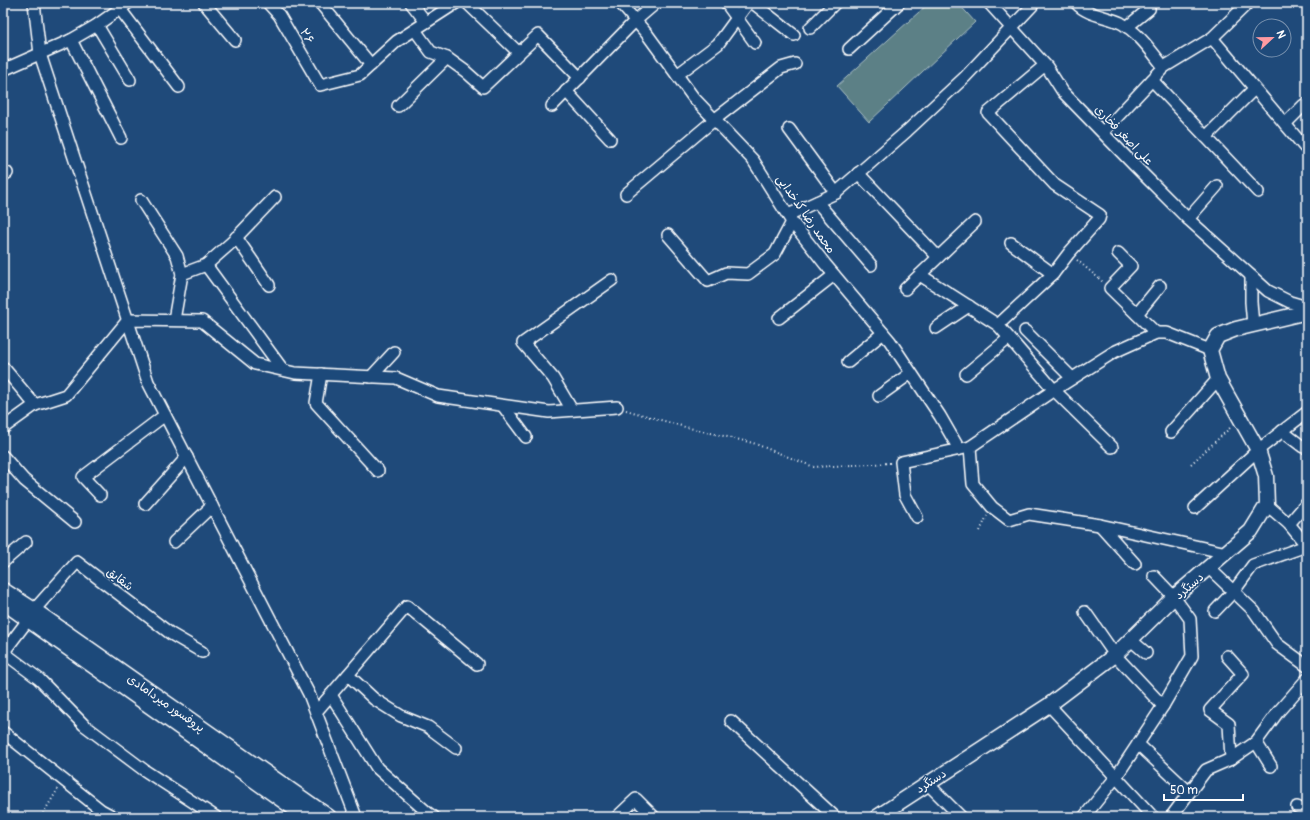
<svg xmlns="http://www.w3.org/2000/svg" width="1310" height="820" font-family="Pangolin,'Playpen Sans Arabic',sans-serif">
  <rect width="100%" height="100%" fill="#1f4a7a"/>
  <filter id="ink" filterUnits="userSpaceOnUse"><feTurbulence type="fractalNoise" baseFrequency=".025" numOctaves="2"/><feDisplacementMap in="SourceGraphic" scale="8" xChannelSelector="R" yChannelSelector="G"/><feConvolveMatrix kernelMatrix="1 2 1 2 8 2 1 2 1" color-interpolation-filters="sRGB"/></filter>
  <g filter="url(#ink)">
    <polygon fill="#5b8086" stroke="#adc0c2" points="929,3 958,3 975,22 869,122 837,86"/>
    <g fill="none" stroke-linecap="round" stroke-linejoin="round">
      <defs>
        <g id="minor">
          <polyline points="34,3 40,54 148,382 309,694 356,817"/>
          <polyline points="204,3 235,40"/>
          <polyline points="268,3 279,15 320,85 360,75 397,41 456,3"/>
          <polyline points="320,3 371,65"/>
          <polyline points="411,3 426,22"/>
          <polyline points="467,3 519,53"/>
          <polyline points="620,3 647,34 693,97 753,160 792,222 825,264 890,341 940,416 959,449"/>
          <polyline points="726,3 755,43"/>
          <polyline points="753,3 794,35"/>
          <polyline points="989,3 1047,67 1063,92 1133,164 1188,219 1268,291 1290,302 1307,307"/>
          <path d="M1076,3C1088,16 1107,16 1121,23C1139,33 1151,51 1164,67"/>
          <polyline points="120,9 179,87"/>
          <polyline points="97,25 130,80"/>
          <polyline points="1127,27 1149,9 1146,3"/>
          <polyline points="810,28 835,3"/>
          <polyline points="415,30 431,52 447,58 465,71 483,87 538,35 580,78"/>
          <polyline points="1212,38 1307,150"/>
          <polyline points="71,40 121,138"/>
          <polyline points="849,49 899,3"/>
          <polyline points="1045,65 988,113 1055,185 1100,215 1099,219 1069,253 1053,274 998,325 1054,390 1114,352 1156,333 1167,333 1210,350"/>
          <polyline points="3,70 71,40 97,25 128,3"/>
          <polyline points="677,75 718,44 748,3"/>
          <polyline points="1152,80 1258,192"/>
          <polyline points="566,91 610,139"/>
          <polyline points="398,106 447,58"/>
          <polyline points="552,106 635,21 656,3"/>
          <polyline points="1285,124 1304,105"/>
          <polyline points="789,129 836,193"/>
          <polyline points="1103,132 1164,67 1212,38 1248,3"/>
          <polyline points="1206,137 1254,89"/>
          <polyline points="858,173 938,257"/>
          <polyline points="3,175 7,173"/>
          <polyline points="626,194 714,120 781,68 795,64"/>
          <polyline points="141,200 177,256 182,274 174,320"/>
          <polyline points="817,202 871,265"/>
          <polyline points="788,215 836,193 907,131 965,77 1032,6"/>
          <polyline points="1188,219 1217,186"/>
          <polyline points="668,235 708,281 726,273 748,274 775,254 792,222"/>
          <polyline points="236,237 269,285"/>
          <polyline points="1011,243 1053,274"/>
          <polyline points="1118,253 1131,266 1110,288 1156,333"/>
          <polyline points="206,265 283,370"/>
          <polyline points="182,274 206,265 231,243 275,197"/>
          <polyline points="920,275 998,325"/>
          <polyline points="1251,276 1251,302 1253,325"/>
          <polyline points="905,289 975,222"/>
          <polyline points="1137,314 1160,286"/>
          <polyline points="779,318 834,275"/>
          <polyline points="936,328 969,306"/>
          <polyline points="1025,331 1072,378"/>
          <polyline points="848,362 883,333"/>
          <polyline points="3,367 35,405 3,428"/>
          <polyline points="321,374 316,403 378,471"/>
          <polyline points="966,374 1009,338"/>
          <polyline points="371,377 394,352"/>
          <polyline points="879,396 911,373"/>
          <polyline points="35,405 66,395 128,320 202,321 255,364 295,373 396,378 438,396 549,412 617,407"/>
          <polyline points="503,406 526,437"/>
          <polyline points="572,410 553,378 523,343 612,280"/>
          <polyline points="1282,431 1303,447"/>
          <polyline points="1171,432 1218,379"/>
          <polyline points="970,447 973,484 992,507 1009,520 1029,514 1100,525 1227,553"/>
          <polyline points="3,456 24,480 75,522"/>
          <polyline points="100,495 83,477 165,415"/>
          <polyline points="145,504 187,457"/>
          <polyline points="1267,505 1289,524 1307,546"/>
          <polyline points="1195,508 1258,450 1307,412"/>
          <polyline points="917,517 905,495 901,462 970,447 1054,390 1112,447"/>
          <polyline points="1289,524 1307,503"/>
          <polyline points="1100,525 1135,564"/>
          <polyline points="174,542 212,506"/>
          <polyline points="3,562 26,542"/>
          <polyline points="1209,568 1254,611 1277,644 1307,666"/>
          <polyline points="34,610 77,562 171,634 202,652"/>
          <polyline points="1215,611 1234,591 1253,565 1306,546"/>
          <polyline points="1085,612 1115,655 1163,706"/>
          <polyline points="1131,640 1146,653"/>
          <polyline points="3,652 39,679 84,725 144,770 216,817"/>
          <polyline points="3,653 28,620"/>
          <polyline points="1227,656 1243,674 1210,710 1229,724 1231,759"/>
          <polyline points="348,675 374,699 401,716 428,727 456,748"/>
          <polyline points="331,695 377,768 428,813 434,817"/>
          <polyline points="1049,705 1153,817"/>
          <polyline points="316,712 407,606 477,664"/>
          <polyline points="731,721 835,817"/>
          <polyline points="3,732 101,810 114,817"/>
          <polyline points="1256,742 1271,766"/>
          <polyline points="1138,744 1189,792"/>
          <polyline points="928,784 961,817"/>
          <polyline points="1297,807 1307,812"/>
          <polyline points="617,817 636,799 654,817"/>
          <polyline points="1084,817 1116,777 1163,706 1192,656 1190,619 1174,597 1154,576"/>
          <polyline points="1171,817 1206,770 1231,759 1256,742 1278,712 1307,679"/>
        </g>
        <g id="major">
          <polyline points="3,590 34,610 329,817"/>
          <polyline points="3,602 306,817"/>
          <polyline points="877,817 1049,705 1086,677 1115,655 1174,597 1251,531 1267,505 1266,476 1258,450 1218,379 1210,350 1218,336 1236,329 1307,312"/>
        </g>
      </defs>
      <use href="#minor" stroke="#fff" stroke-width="14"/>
      <use href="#major" stroke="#fff" stroke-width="17"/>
      <g stroke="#fff" stroke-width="2" stroke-dasharray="1 3" stroke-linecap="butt">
        <polyline points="1305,219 1307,217"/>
        <polyline points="1077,260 1103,282"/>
        <polyline points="626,410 685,427 753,443 814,467 891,463"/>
        <polyline points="1191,464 1231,427"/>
        <polyline points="980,531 987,516"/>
        <polyline points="41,817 58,789"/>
      </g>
      <use href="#minor" stroke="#1f4a7a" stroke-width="11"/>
      <use href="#major" stroke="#1f4a7a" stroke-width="14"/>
    </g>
  </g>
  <g text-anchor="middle" stroke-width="3" stroke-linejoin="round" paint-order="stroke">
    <g font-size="12" fill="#fff" stroke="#1f4a7a">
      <text transform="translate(307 36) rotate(60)" y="4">۲۶</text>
      <text transform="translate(1124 135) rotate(46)" y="4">علی اصغر فخاری</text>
      <text transform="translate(806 214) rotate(55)" y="4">محمد رضا کدخدایی</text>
      <text transform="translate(120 579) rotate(37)" y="4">شقایق</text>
      <text transform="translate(1189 586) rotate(-41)" y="4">دستگرد</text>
      <text transform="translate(166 703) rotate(35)" y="4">پروفسور میردامادی</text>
      <text transform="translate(931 781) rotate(-33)" y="4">دستگرد</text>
    </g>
  </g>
  <rect width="1310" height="820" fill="none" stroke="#1f4a7a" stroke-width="16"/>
  <rect x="8" y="8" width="1294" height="804" fill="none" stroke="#fff" stroke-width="1.5" filter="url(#ink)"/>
  <g transform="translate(1272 38) rotate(68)"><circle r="19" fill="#1f4a7a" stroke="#7992af"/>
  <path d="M0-3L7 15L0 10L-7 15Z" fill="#ff9aa2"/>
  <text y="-6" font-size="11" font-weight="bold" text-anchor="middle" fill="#ffffff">N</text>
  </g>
  <path d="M1164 794v6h79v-6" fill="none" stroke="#ffffff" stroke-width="2"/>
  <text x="1170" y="794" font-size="12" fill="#ffffff" stroke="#1f4a7a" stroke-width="3" paint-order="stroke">50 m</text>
</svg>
